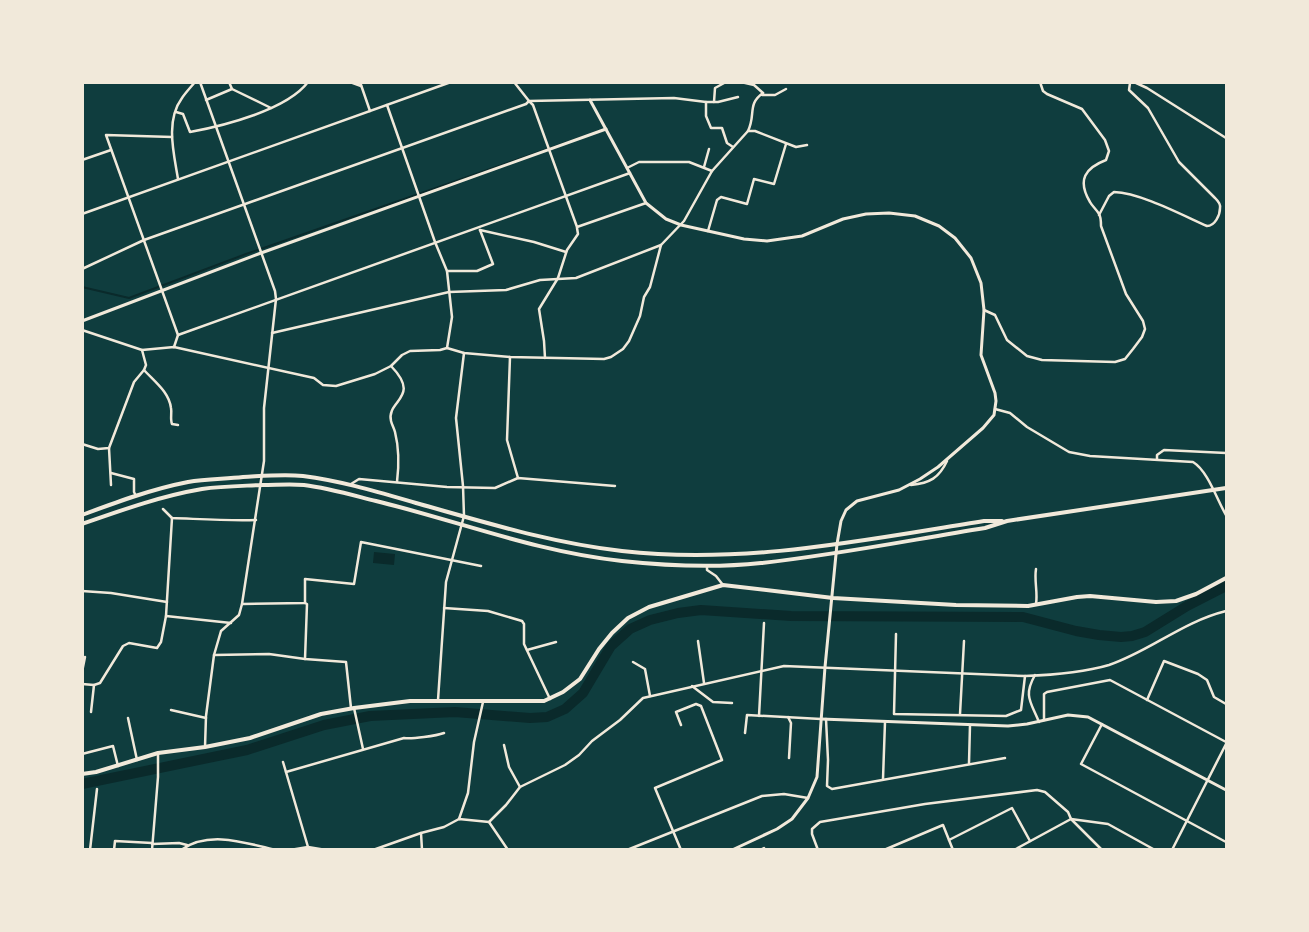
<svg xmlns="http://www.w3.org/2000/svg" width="1309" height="932" font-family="Lato,sans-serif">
  <rect width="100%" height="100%" fill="#0f3d3e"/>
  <polygon fill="#0a2a2b" points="374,552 395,554 394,565 373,563"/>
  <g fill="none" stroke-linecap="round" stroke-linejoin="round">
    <polyline stroke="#0a2a2b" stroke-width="2" points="82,287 129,298 246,254 602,130"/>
    <polyline stroke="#0a2a2b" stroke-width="10" points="82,784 247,750 324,725 370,716 455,712 530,718 547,717 565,709 583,693 611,646 630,629 650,620 678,613 701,610 791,616 1023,617 1076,631 1099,635 1121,637 1132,636 1145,632 1187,606 1226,586"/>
    <g stroke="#f1e9da" stroke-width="2.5">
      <polyline points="200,82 275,291 276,299 264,408 264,461 242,604 239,615 221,631 214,655 206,716 205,747"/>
      <polyline points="229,82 232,89 271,108"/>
      <polyline points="350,82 361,86"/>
      <polyline points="360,82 370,111"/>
      <polyline points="514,82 529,101 674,98 706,102 714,102 715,88 726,82"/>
      <polyline points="741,82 754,85 763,93"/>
      <polyline points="1134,82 1147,88 1226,138"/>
      <polyline points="206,100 232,89"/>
      <polyline points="706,102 706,116 711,128 722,128 727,143 733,147"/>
      <polyline points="714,102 718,102 738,97"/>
      <polyline points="387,105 435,242 447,271 452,317 447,348"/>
      <path d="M176,112L183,114L190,132C223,126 287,110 308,82"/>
      <path d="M748,131C756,115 747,104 763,93L762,95H775L786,89"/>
      <polyline points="172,137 106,135 178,335 174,347"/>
      <polyline points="82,160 111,150"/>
      <polyline points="704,167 709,149"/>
      <polyline points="627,168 639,162 689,162 712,171"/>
      <path d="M178,179C174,154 165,121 182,98C186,92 191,87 195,82"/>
      <polyline points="82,214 451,82"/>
      <path d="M1099,215L1109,196L1114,192C1141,193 1182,215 1207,226C1215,226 1220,215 1220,208C1221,203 1217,200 1214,197L1179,162L1148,108L1129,90L1130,83L1132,82"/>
      <polyline points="480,230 534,242 566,252"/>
      <polyline points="708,231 717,200 721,197 747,204 754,179 774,184 786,144"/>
      <polyline points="82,269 144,240 526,104 529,101 533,105 577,227 646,203"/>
      <polyline points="447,271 477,271 493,264 480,230"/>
      <path d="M984,310L995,315L1007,340L1027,356L1042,360L1115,362L1125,359L1133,349L1142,337L1145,329L1143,321L1126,294L1101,226C1101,223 1101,217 1099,214C1097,210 1092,206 1090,202C1077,180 1085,168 1106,160L1109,151L1105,140L1082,109L1047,94L1043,91L1040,82"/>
      <polyline points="82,330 142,350 174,347 314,378 323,385 336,386 375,374 391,366 402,355 410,351 440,350 447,348 464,353 510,357 604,359 611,357 623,349 629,341 640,316 644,297 650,287 661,245"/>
      <polyline points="272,333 449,292 506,290 540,280 576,278 661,245 684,221 712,171 748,131 755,131 796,147 807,145"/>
      <polyline points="178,335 630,173"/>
      <polyline points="510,357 507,440 518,478"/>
      <polyline points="545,358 544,341 539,309 558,278 567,250 578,234 577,228"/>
      <path d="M391,366C422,398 386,400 391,421C392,425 394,428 395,432C399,448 399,466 397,482"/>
      <path d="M144,370C155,382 169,392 171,408C172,413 170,419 172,424L178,425"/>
      <path d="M995,409L1010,413L1027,427L1069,452L1090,456L1193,462C1208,471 1217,500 1226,515"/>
      <polyline points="82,444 98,449 109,448 134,382 144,370 146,365 142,350"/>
      <polyline points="109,448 111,485"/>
      <polyline points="1157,459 1157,455 1164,450 1226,453"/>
      <polyline points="111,473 134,479 134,492 136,496"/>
      <polyline points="351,484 359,479 447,487 495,488 518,478 615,486"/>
      <path d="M911,485C930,483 939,478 947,461"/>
      <path d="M163,509L172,518C200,519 228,521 256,520"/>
      <polyline points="707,566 707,570 716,576 723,585"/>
      <path d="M1036,569C1034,581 1038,592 1036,604"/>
      <polyline points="82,591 111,593 167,602"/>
      <polyline points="305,603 307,604 305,659 346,662 351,708"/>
      <polyline points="242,604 305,603 305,579 354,584 361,542 481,566"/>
      <polyline points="444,608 488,611 522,621 524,624 524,644 550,699"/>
      <polyline points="166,616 172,518"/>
      <polyline points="896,634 894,714 1006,716 1021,710 1025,676"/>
      <polyline points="698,641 704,683"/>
      <polyline points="527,650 556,642"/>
      <polyline points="214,655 269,654 305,659"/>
      <polyline points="633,662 645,669 650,696"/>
      <polyline points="82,672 85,657"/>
      <path d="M1035,675C1023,696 1031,702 1039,722"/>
      <polyline points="82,684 94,685 100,683 123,646 129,643 157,648 161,642 166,616 231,623"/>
      <polyline points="692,686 713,702 732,703"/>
      <polyline points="438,700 446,582 464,516 463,486 456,418 464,353"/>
      <polyline points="1147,700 1164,661 1198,674 1207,680 1214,697 1226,704"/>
      <polyline points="354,708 363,749"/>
      <polyline points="171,710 206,718"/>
      <polyline points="91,712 94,685"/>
      <polyline points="960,714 964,641"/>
      <polyline points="759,716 764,623"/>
      <polyline points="788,717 791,723 789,758"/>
      <polyline points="128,718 137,760"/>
      <polyline points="826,719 828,760 827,786 832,789 1005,758"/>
      <polyline points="1044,720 1044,694 1047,692 1110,680 1226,742"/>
      <polyline points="1102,724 1081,764 1226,842"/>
      <polyline points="745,733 747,715 821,719"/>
      <polyline points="504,745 509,767 520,787"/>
      <polyline points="82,754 113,746 118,766"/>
      <polyline points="283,762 308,847"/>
      <polyline points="969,763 970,725"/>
      <path d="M286,772L404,738C412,739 436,736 444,733"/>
      <polyline points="883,779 885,722"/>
      <polyline points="459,819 468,793 474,742 483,702"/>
      <polyline points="489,822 508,850"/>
      <polyline points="421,833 422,850"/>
      <polyline points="949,840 1012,808 1030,841"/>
      <polyline points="152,844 179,843 187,845"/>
      <polyline points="90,850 97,789"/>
      <polyline points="114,850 115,841 152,843"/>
      <polyline points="152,850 158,777 158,753"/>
      <path d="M181,850C209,830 246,843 276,850"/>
      <polyline points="290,850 308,847 326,850"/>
      <path d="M373,850L421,833L444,827L459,819L489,822L506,805L520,787L565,765L579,755L592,741L620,720L643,698L784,666L1025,676C1053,675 1082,673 1109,665C1150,651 1182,622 1226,611"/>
      <polyline points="627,850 762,796 784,794 808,798"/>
      <polyline points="681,850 655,788 722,760 701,706 696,704 676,712 681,725"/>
      <polyline points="760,850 764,848 765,850"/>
      <polyline points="818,850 812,834 812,829 820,822 925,804 1037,790 1045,792 1068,812 1071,819 1102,850"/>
      <polyline points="884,850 943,825 953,850"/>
      <polyline points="1014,850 1071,819 1108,824 1155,850"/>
      <polyline points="1172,850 1226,744"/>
    </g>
    <g stroke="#f1e9da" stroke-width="3">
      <polyline points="590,100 646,203 666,219 681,225 744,239 767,241 802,236 843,219 866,214 889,213 915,216 939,226 955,238 971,258 981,283 984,310 981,355 995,393 996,401 994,415 983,428 938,467 920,479 899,490 857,501 846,510 841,521 837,544 825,667 817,777 808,798 792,819 777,829 732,850"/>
      <polyline points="82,321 261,253 606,129"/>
      <polyline points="821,719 1008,726 1027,724 1068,715 1088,717 1226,790"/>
    </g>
    <g stroke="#f1e9da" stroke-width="4">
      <path d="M82,515C117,502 152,489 188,482C206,479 225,479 243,477C263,476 283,474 303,476C342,481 378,492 416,503C484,522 551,543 622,551C744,565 864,540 984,521H1002"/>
      <path d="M82,524C122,510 161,496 202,489C222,486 242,486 262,485C276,485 290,484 304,485C328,488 352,495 376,501C458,521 537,552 622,561C668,566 715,568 761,563C836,555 910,540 985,528L1007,521L1226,488"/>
      <polyline points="82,774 96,772 158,753 205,747 250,738 321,714 354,708 410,701 544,701 563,692 580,679 599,649 612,633 628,618 649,607 723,585 833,598 956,605 1028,606 1077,597 1090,596 1156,602 1176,601 1196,594 1226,578"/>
    </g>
  </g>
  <rect width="1309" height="932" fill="none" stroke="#f1e9da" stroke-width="168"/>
</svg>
